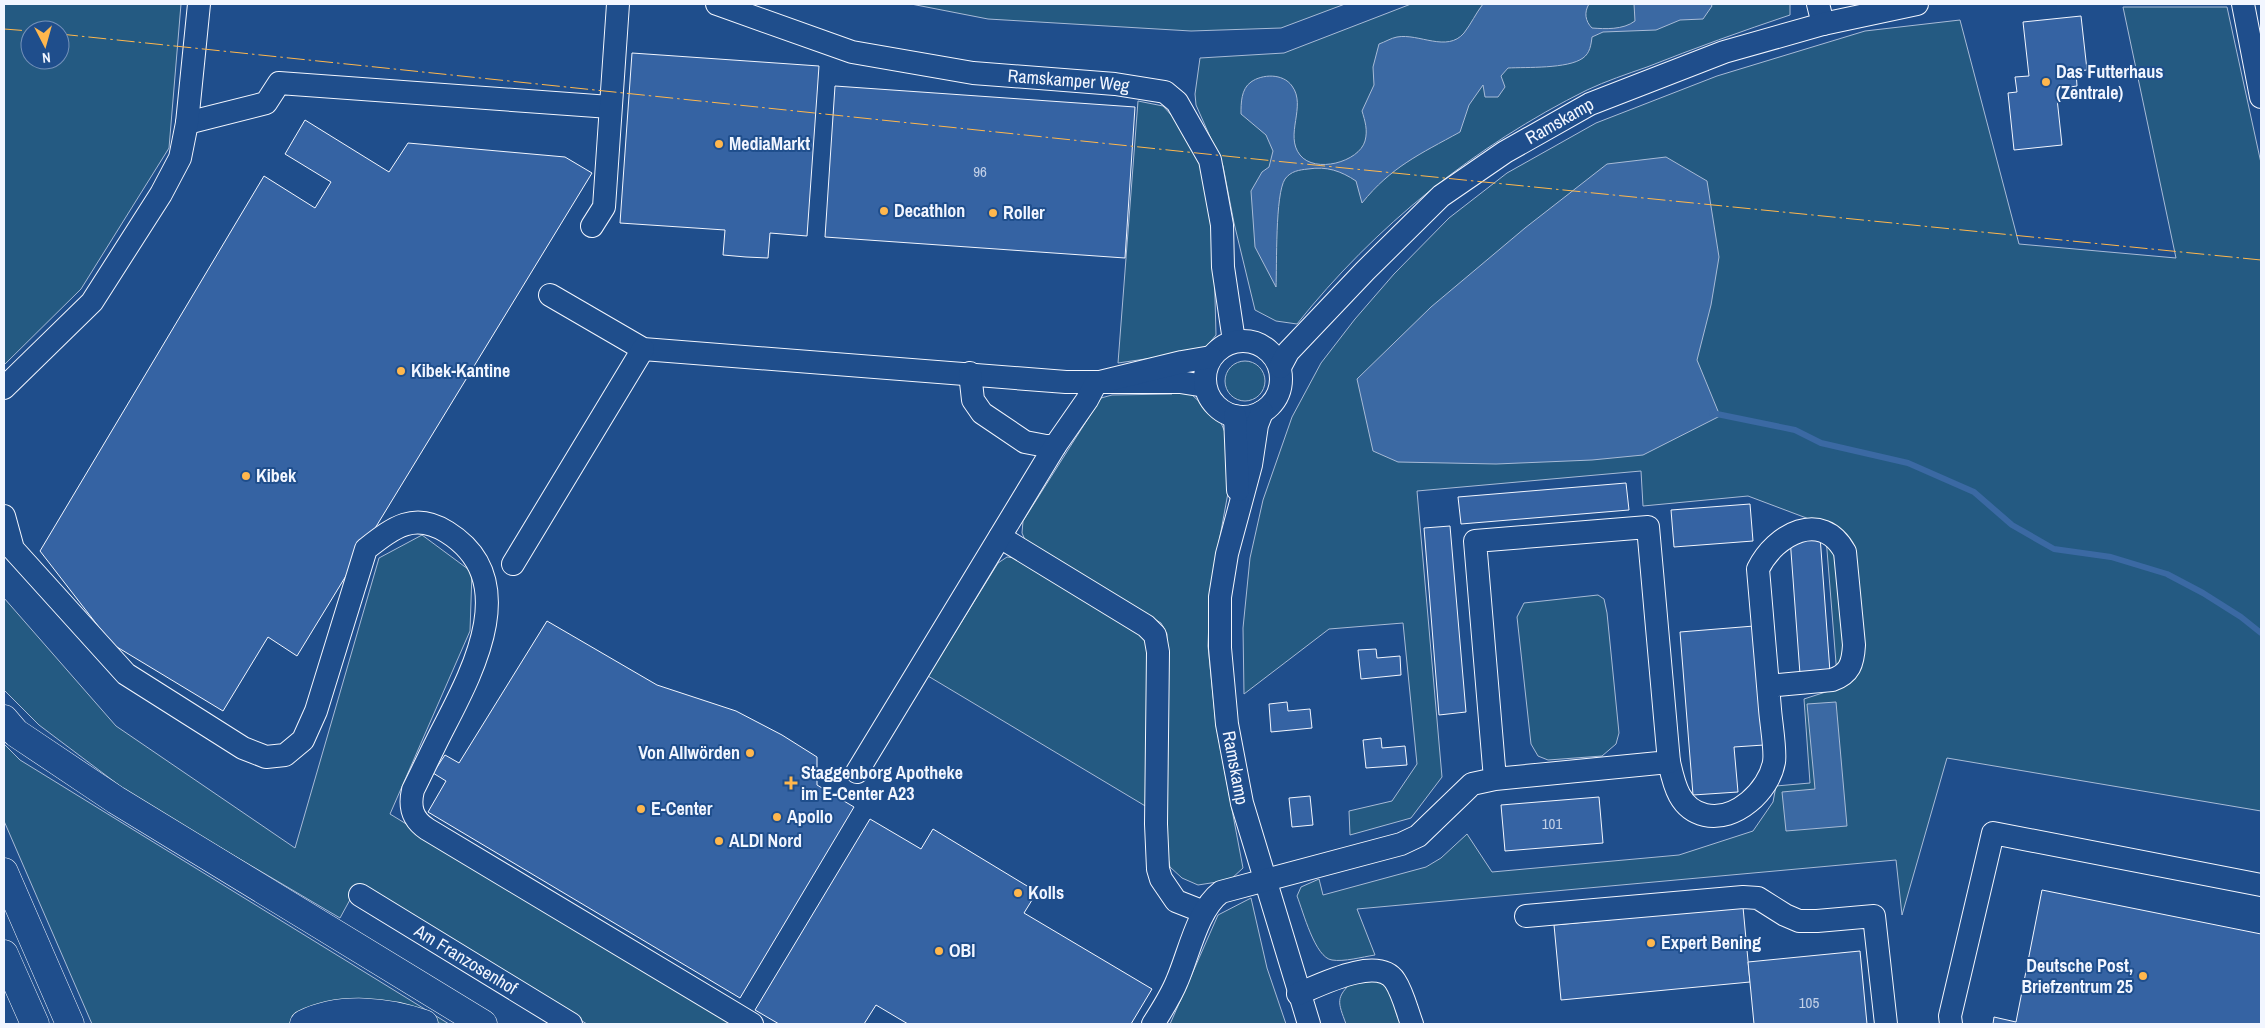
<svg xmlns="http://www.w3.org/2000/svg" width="2265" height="1028" font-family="'Archivo Narrow',sans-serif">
  <rect width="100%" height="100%" fill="#1f4e8c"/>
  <g fill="#245a82" stroke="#a8bbd7" fill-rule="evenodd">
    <path d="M4,4H181L169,148L81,289L4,365ZM30,30H60V60H30Z"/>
    <polygon points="911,4 1345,4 1281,28 1191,31 988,19"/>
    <path d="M1411,4H1790V15C1742,31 1695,48 1647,67C1627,74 1606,81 1587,90C1476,145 1374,227 1297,324L1276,321L1255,310L1234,223L1223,166L1196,105L1195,94L1200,58L1284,53Z"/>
    <path d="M2123,7H2227L2261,163V811L1947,758L1902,915L1896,860L1357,909L1375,955C1362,957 1344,962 1332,960C1315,958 1303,911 1297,896L1301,887L1319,879L1323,895L1426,867L1441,858L1467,834L1492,872L1679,855L1753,831L1773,802L1776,786L1810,783L1804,699L1838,688L1825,525L1748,496L1643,506L1641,471L1417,491L1442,777L1411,818L1350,835L1349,811L1392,801L1417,764L1403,623L1329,629L1244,694L1243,628L1250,558L1263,500L1292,417L1321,363L1355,319L1394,274L1449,218L1507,173L1596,123L1717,76L1865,31L1960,20L2019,244L2176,258Z"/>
    <polygon points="1138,101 1163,106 1184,129 1201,163 1213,224 1216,335 1207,346 1193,352 1118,363"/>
    <circle cx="1245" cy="381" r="20"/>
    <polygon points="1175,389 1191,394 1204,406 1221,423 1227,437 1230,482 1210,591 1208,646 1216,725 1243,868 1230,880 1198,885 1182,878 1170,867 1165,845 1167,634 1161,623 1026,542 1022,533 1023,521 1101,398 1112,395 1172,394"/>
    <polygon points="422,535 472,572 470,631 390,814 734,1024 587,1024 358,885 340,918 136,798 39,725 4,690 4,598 116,726 295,848 379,558"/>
    <polygon points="1007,557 1017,558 1144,635 1150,646 1147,807 928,676 998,563"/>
    <polygon points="1598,595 1604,599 1607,613 1619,733 1616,744 1602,756 1548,760 1538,756 1531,744 1517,617 1524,603"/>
    <polygon points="4,744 20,760 449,1024 308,1013 288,1024 92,1024 4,821"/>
    <polygon points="1251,898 1267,968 1286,1024 1170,1024 1218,915"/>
    <path d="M1353,981H1378L1387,987L1402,1024H1346C1338,1002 1335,998 1353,981Z"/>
  </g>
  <g fill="#3b69a3" stroke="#a8bbd7">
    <path d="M1483,4H1589C1584,12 1585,21 1592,28C1605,29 1623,30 1635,21L1634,4H1711L1712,6L1703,19L1680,20L1656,30L1603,32L1592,37C1591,45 1590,53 1583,58C1568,69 1526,67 1508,68L1501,76L1505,87L1498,97H1485L1483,85L1469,105L1460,132C1420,154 1391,167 1362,203L1356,181C1341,171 1327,166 1308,169C1299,170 1291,171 1285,179C1275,194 1277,266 1276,287L1255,247L1251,191L1262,172L1269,167L1273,151L1266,135L1241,114C1241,103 1241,89 1251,82C1262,74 1283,73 1292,86C1307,106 1284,135 1300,155C1315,174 1359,162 1365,141C1368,130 1365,121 1362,111L1374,85L1373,67L1379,44C1385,42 1391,38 1397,37C1419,33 1447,53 1464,33C1471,24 1476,13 1483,4Z"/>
    <polygon points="1666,157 1707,181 1719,257 1711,305 1697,360 1720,416 1643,455 1592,460 1496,464 1398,462 1373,451 1357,379 1431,307 1525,228 1607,164"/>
    <polygon points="1836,702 1847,826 1786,831 1782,792 1815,789 1807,704"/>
  </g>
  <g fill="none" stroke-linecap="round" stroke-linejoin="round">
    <polyline stroke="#3b69a3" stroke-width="6" points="1712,413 1795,430 1821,443 1908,463 1974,492 2012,525 2054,549 2111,557 2167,574 2203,593 2241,617 2261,633"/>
  </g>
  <g fill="#3563a3" stroke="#f2f6ff">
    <polygon points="2081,16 2087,70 2076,71 2077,86 2056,89 2062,145 2014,150 2008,93 2017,92 2015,77 2029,76 2023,22"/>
    <polygon points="632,53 819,66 807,236 770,233 768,258 746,257 723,255 725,230 620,223"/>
    <polygon points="835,86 1135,107 1125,258 825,237"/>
    <polygon points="305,120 389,172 408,143 565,157 592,173 297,656 268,637 223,711 112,644 40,551 264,176 315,208 331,182 285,154"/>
    <polygon points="1626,483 1629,510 1461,524 1458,497"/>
    <polygon points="1750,504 1753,541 1674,547 1671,510"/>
    <polygon points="1450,526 1466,712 1439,715 1424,528"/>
    <polygon points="1820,536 1830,672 1800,674 1790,538"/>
    <polygon points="547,621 657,685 736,711 782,735 817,757 817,785 854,807 740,998 428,812 446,781 433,773 445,755 459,763"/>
    <polygon points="1754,626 1764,745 1734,747 1738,792 1693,795 1680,632"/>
    <polygon points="1376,649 1377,658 1400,656 1401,675 1361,679 1358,650"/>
    <polygon points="1287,702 1288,711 1310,709 1312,728 1271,732 1269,704"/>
    <polygon points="1381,738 1382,748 1405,746 1407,765 1366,768 1363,740"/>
    <polygon points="1310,796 1313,825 1292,827 1289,798"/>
    <polygon points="1599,797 1603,843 1505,851 1501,805"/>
    <polygon points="870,819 921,849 933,829 1037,892 1024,913 1152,989 1131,1024 908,1024 876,1005 864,1024 779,1024 755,1010"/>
    <polygon points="2042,890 2261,934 2261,1024 1993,1024 1994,1017 2016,1022"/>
    <polygon points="1743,907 1750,982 1561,1000 1554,925"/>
    <polygon points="1860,951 1867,1024 1754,1024 1748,962"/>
  </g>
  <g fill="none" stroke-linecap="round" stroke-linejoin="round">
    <defs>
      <g id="minor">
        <path id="s1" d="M717,4L852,52L973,73L1115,84L1165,92L1177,102L1210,160L1222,225L1223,267L1234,341"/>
        <polyline points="1818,4 1823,24"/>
        <polyline points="2243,4 2261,97"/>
        <polyline points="187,123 266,103 279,83 610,107"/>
        <polyline points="592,226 604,207 618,4"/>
        <polyline points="550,295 643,349 1066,382 1180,382 1205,386"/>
        <circle cx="1243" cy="379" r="38"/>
        <path id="s2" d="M1280,367L1288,352L1365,271L1441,196L1505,152L1590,104L1724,52L1823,24L1917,4"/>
        <polyline points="970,373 973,400 982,413 1025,442 1046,446 1055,446"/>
        <polyline points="4,388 92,302 161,194 180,158 187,123 199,4"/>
        <path id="s3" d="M1262,412L1257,425L1251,465L1227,554L1220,597V648L1227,724L1242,803L1309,1024"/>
        <polyline points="1235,416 1238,490"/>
        <path d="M4,516L13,549L126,674L243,748L266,757L285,755L303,740L316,711L366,549C393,528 414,511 447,532C521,578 475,667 445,725C434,746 424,768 413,790C409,807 412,819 427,829L752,1024"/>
        <polyline points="1000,537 1146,626 1155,635 1158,652 1156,824 1158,869 1161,879 1176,901 1204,912"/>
        <polyline points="513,564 643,349"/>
        <path d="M1669,762C1674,784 1679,809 1705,815C1735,822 1769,791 1774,762C1776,751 1771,723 1770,709C1766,662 1762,616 1758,569C1775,534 1822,509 1845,552L1854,645C1853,663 1850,674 1832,680L1768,686"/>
        <polyline points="857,772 1055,446 1087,400 1096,383 1182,362 1211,357"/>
        <path id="s4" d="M360,895L571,1024"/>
        <polyline points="1526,916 1743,897 1758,898 1785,915 1799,921 1817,921 1874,916 1886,1024"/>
        <path d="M1298,994C1320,985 1378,955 1395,981C1403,993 1407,1011 1412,1024"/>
        <path d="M1153,1024C1162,1010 1171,996 1177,981C1189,954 1197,910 1221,892L1401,844L1418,836L1472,784L1495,779L1669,762L1648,527L1475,541L1495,779"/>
        <polyline points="1951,1024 1950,1016 1993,833 2261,885"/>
      </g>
      <g id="highway">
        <polyline points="4,719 16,733 116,800 483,1024"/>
        <polyline points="4,872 70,1024"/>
        <polyline points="4,954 35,1024"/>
        <path d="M304,1024C340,1006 388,1011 424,1024"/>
      </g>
    </defs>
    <use href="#minor" stroke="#f2f6ff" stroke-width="24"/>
    <use href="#highway" stroke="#f2f6ff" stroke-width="29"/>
    <use href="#minor" stroke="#1f4e8c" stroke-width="22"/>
    <use href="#highway" stroke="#1f4e8c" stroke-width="28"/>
    <g stroke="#ffb74d" stroke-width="1" stroke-dasharray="18 4 2.5 4" stroke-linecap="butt">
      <polyline points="4,29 30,31"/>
      <polyline points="60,34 1235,157 2261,260"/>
    </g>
  </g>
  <g fill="#ffb74d" stroke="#1f4e8c" stroke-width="2">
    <circle cx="2046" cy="82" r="5"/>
    <circle cx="719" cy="144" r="5"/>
    <circle cx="884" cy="211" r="5"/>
    <circle cx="993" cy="213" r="5"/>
    <circle cx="401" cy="371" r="5"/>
    <circle cx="246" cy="476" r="5"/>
    <circle cx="750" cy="753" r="5"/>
    <path d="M788.5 775.5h5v5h5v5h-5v5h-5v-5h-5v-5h5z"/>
    <circle cx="641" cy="809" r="5"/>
    <circle cx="777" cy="817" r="5"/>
    <circle cx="719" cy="841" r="5"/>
    <circle cx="1018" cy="893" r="5"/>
    <circle cx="1651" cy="943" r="5"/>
    <circle cx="939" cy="951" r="5"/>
    <circle cx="2143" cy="976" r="5"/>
  </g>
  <g text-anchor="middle" stroke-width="4" stroke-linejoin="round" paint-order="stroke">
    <g font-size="15" fill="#c3d1e8">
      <text x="980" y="177">96</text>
      <text x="1552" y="829">101</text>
      <text x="1809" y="1008">105</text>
    </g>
    <g font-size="18" font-weight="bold" fill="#f2f6ff" stroke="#1f4e8c" text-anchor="start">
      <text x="2056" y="78">Das Futterhaus<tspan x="2056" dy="21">(Zentrale)</tspan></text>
      <text x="729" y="150">MediaMarkt</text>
      <text x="894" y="217">Decathlon</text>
      <text x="1003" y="219">Roller</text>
      <text x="411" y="377">Kibek-Kantine</text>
      <text x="256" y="482">Kibek</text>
      <text x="740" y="759" text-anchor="end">Von Allwörden</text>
      <text x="801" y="779">Staggenborg Apotheke<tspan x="801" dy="21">im E-Center A23</tspan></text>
      <text x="651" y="815">E-Center</text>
      <text x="787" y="823">Apollo</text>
      <text x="729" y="847">ALDI Nord</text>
      <text x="1028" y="899">Kolls</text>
      <text x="1661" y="949">Expert Bening</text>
      <text x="949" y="957">OBI</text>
      <text x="2133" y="972" text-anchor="end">Deutsche Post,<tspan x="2133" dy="21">Briefzentrum 25</tspan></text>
    </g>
    <g font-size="18" fill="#f2f6ff" stroke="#1f4e8c">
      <text dy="6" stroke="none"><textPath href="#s1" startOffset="362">Ramskamper Weg</textPath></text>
      <text dy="6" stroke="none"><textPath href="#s2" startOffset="376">Ramskamp</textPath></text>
      <text dy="6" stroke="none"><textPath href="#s3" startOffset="362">Ramskamp</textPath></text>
      <text dy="6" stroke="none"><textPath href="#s4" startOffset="124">Am Franzosenhof</textPath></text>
    </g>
  </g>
  <rect width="2265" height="1028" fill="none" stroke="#f2f6ff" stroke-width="10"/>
  <g transform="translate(45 45) rotate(174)"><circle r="24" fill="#1f4e8c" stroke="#7391ba"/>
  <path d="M0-4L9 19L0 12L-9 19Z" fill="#ffb74d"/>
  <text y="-8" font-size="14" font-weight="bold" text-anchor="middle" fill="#f2f6ff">N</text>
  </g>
</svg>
